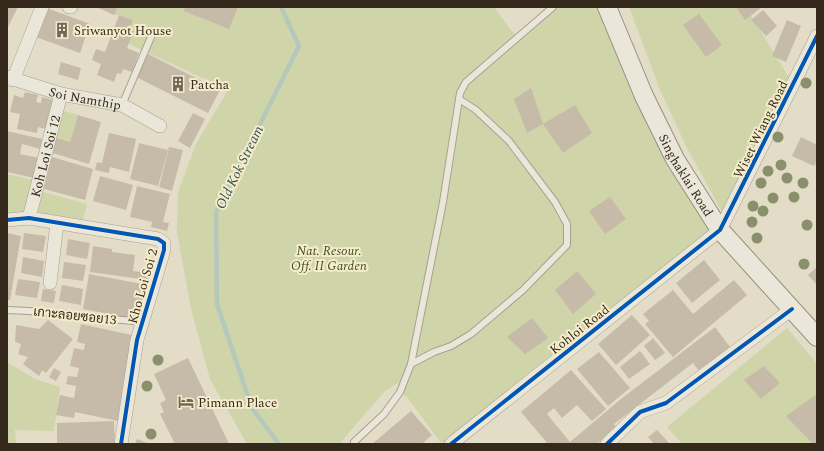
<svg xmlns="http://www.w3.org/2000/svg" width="824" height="451" font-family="Spectral,Sarabun,serif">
  <rect width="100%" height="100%" fill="#e3ddc7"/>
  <g fill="#d0d4a9">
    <polygon points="118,7 494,7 517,38 548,11 546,7 607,7 720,230 451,444 440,442 408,398 400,392 405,379 386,390 339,444 247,444 210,379 191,309 177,232 178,192 196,144 228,90 129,44 134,31 130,29 133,20 119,15 114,15"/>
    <polygon points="629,7 746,7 793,84 726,219 686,146 660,90"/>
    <polygon points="61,110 78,115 70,142 53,137"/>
    <polygon points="7,174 33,180 24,215 7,214"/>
    <polygon points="40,191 87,204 82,223 33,216"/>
    <polygon points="787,328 817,364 817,443 682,444 667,427"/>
    <polygon points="7,362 35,379 60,387 54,431 15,430 16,444 7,444"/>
  </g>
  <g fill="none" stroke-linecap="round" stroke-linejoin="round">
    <polyline stroke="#b4c8bc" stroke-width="4.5" points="279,444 252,408 217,304 216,213 299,46 281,7"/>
  </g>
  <g fill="#c6bba8">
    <polygon points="7,7 18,7 7,29"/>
    <polygon points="44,7 90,24 80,53 33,36"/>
    <polygon points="96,7 118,7 114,15"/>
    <polygon points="185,7 238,7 229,29 184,11"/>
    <polygon points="736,7 762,7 745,20"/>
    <polygon points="763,10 777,26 766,36 751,20"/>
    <polygon points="699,14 722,45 706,57 683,25"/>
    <polygon points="119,15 133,20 130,29 134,31 127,48 139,53 132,72 123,69 121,74 117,73 114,82 97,75 101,64 92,60 96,49 105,52"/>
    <polygon points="787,20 801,26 786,62 772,56"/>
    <polygon points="148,54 220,90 208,113 136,77"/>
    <polygon points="61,62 81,68 78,80 58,74"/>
    <polygon points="531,88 543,124 527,133 514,99"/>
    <polygon points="25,92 38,95 36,102 41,103 42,97 53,100 46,129 38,127 37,133 17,129 20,114 10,112 14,95 23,98"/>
    <polygon points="575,105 592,133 563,153 543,124"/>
    <polygon points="193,113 205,119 190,148 178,141"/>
    <polygon points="78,115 101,122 89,164 49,152 53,137 70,142"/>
    <polygon points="7,131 42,139 40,149 22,144 20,154 39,158 34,178 7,172"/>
    <polygon points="109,133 136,139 129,172 110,167 109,173 95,170 97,162 102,163"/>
    <polygon points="801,137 817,145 817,161 814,166 792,156"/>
    <polygon points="139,143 168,150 158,186 130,179"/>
    <polygon points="169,147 183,150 172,191 159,187"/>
    <polygon points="52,157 93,169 85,200 44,189"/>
    <polygon points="100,176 133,185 126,210 93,201"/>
    <polygon points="137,186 170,194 163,222 169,223 167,231 151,227 152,222 130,217"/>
    <polygon points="610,197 626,219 605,234 589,211"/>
    <polygon points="7,233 21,236 10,300 7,300"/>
    <polygon points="24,233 46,236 43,252 22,249"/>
    <polygon points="68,239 90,243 87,259 66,255"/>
    <polygon points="93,246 112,249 112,252 135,255 133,271 149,273 148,280 90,272"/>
    <polygon points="23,257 44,261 42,277 21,273"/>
    <polygon points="704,260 720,280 692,303 676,283"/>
    <polygon points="64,262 86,265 83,281 62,278"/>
    <polygon points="817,267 817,285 808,275"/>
    <polygon points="577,271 596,294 573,314 555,290"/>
    <polygon points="89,274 147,285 141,320 83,309"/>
    <polygon points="18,279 40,282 37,298 15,295"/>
    <polygon points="734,280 747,295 673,357 645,324 649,321 643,314 673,290 693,314"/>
    <polygon points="62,285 83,289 81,305 59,301"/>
    <polygon points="43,289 56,291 54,303 41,301"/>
    <polygon points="632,315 650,335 616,365 598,344"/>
    <polygon points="532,318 548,338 525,354 507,337"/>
    <polygon points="48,320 73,339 46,373 42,370 39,376 23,364 28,357 18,354 21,344 15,342 16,325 39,329"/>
    <polygon points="81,324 136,336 118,421 75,412 74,418 56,415 60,395 74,398 76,386 66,384 68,376 77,377 79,368 70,366 74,348 84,350 85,344 77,342"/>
    <polygon points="715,327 730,347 699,371 693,363 614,424 617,429 597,444 548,444 521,412 571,370 606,409 592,421 577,405 562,418 554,408 547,414 570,442 621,399"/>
    <polygon points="653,338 665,353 655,360 644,346"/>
    <polygon points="640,351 650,364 629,379 620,367"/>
    <polygon points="599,352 630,388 608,406 577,369"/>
    <polygon points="188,358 229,444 175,444 160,414 164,412 160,403 166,400 154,374"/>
    <polygon points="764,366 780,383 761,399 744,380"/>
    <polygon points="54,368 61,372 56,381 49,377"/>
    <polygon points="817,394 817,443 813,444 786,416"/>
    <polygon points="411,411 432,435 422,444 372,444"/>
    <polygon points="114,421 115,444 57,444 57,423"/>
    <polygon points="657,430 670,444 654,444 648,437"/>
    <polygon points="137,439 150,444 135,444"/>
  </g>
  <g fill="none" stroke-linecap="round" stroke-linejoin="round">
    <defs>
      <g id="service">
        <polyline points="122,105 151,37"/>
        <polyline points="7,310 29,311 143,322"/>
        <polyline points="411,364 434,352 451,346 471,334 523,290 567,245 567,224 555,202 509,141 476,110 459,99"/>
        <polyline points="354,442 384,414 400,392 411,364 443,202 460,93 466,82 553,7"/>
      </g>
      <g id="minor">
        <polyline points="69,7 71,7"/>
        <path id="s1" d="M7,77L61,94L122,105L160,126"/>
        <polyline points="13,80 42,7"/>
        <path id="s2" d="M29,218L61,94"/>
        <polyline points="7,220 29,218 158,239 164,243 164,250 137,340 121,444"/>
        <polyline points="50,283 57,223"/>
        <polyline points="451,444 720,230 817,36"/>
        <polyline points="607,444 640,412 666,403 792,309"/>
      </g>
      <g id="secondary">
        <path id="s3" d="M607,7L644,96L675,159L720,230L817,337"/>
      </g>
    </defs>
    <use href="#service" stroke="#a7a091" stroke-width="8"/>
    <use href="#minor" stroke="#a7a091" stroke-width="14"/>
    <use href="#secondary" stroke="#979081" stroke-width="20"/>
    <use href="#service" stroke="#eae6da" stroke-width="6"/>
    <use href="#minor" stroke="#eae6da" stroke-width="13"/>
    <use href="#secondary" stroke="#eae6da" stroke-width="18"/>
    <defs>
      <g id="cycleway">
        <polyline points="7,220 29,218 158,239 164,243 164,250 137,340 121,444"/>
        <polyline points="451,444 720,230 817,36"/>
        <polyline points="607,444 640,412 666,403 792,309"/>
      </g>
    </defs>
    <use href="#cycleway" stroke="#f5eccc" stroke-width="6"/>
    <use href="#cycleway" stroke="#0057b8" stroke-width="4"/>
  </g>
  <g fill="#8a906c">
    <circle cx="806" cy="83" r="5.5"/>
    <circle cx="778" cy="137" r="5.5"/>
    <circle cx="781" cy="165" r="5.5"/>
    <circle cx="768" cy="171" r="5.5"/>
    <circle cx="787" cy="178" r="5.5"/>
    <circle cx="761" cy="183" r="5.5"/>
    <circle cx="803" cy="183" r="5.5"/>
    <circle cx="794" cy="197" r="5.5"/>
    <circle cx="773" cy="198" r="5.5"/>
    <circle cx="753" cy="206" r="5.5"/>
    <circle cx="763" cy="211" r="5.5"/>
    <circle cx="752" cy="222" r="5.5"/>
    <circle cx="807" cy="225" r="5.5"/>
    <circle cx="757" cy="238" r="5.5"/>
    <circle cx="804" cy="264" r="5.5"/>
    <circle cx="158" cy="360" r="5.5"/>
    <circle cx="147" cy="386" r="5.5"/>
    <circle cx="151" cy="434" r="5.5"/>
  </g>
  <defs>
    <symbol id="building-bare" viewBox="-9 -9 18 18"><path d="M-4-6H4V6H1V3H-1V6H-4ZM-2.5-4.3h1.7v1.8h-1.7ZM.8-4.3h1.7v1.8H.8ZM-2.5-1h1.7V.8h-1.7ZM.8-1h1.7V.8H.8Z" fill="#716857" stroke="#f5eccc" stroke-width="2.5" paint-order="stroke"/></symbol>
    <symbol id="hotel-bare" viewBox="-9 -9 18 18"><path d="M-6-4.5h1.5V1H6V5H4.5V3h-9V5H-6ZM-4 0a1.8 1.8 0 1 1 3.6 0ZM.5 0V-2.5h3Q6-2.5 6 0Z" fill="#716857" stroke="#f5eccc" stroke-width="2.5" paint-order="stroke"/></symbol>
  </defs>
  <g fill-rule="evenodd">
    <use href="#building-bare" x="51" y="19" width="22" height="22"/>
    <use href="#building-bare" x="167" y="73" width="22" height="22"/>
    <use href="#hotel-bare" x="175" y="391" width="22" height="22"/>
  </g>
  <g text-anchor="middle" stroke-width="4" stroke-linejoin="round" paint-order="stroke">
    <g font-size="13" fill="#34291b" stroke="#f5eccc" text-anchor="start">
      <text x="74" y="35">Sriwanyot House</text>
      <text x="190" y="89">Patcha</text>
      <text x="198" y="407">Pimann Place</text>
    </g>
    <g font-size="13" fill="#34291b" stroke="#f5eccc">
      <text dy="5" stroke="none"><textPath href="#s1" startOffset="81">Soi Namthip</textPath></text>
      <text transform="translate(760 129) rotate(-64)" y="5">Wiset Wiang Road</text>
      <text dy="5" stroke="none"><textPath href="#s2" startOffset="64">Koh Loi Soi 12</textPath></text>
      <text dy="5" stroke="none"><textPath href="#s3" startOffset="186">Singhaklai Road</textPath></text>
      <text transform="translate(142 286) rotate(-74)" y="5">Kho Loi Soi 2</text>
      <text transform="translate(75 315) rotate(6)" y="5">เกาะลอยซอย13</text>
      <text transform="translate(579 329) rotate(-38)" y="5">Kohloi Road</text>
    </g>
    <g font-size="13" font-style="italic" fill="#415121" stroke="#f5eccc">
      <text x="329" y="255">Nat. Resour.<tspan x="329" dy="15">Off. II Garden</tspan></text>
    </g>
    <g font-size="14" font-style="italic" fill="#2a5455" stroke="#f5eccc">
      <text transform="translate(239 167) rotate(-64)" y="5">Old Kok Stream</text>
    </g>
  </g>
  <rect width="824" height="451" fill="none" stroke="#34291b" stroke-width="16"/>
</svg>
